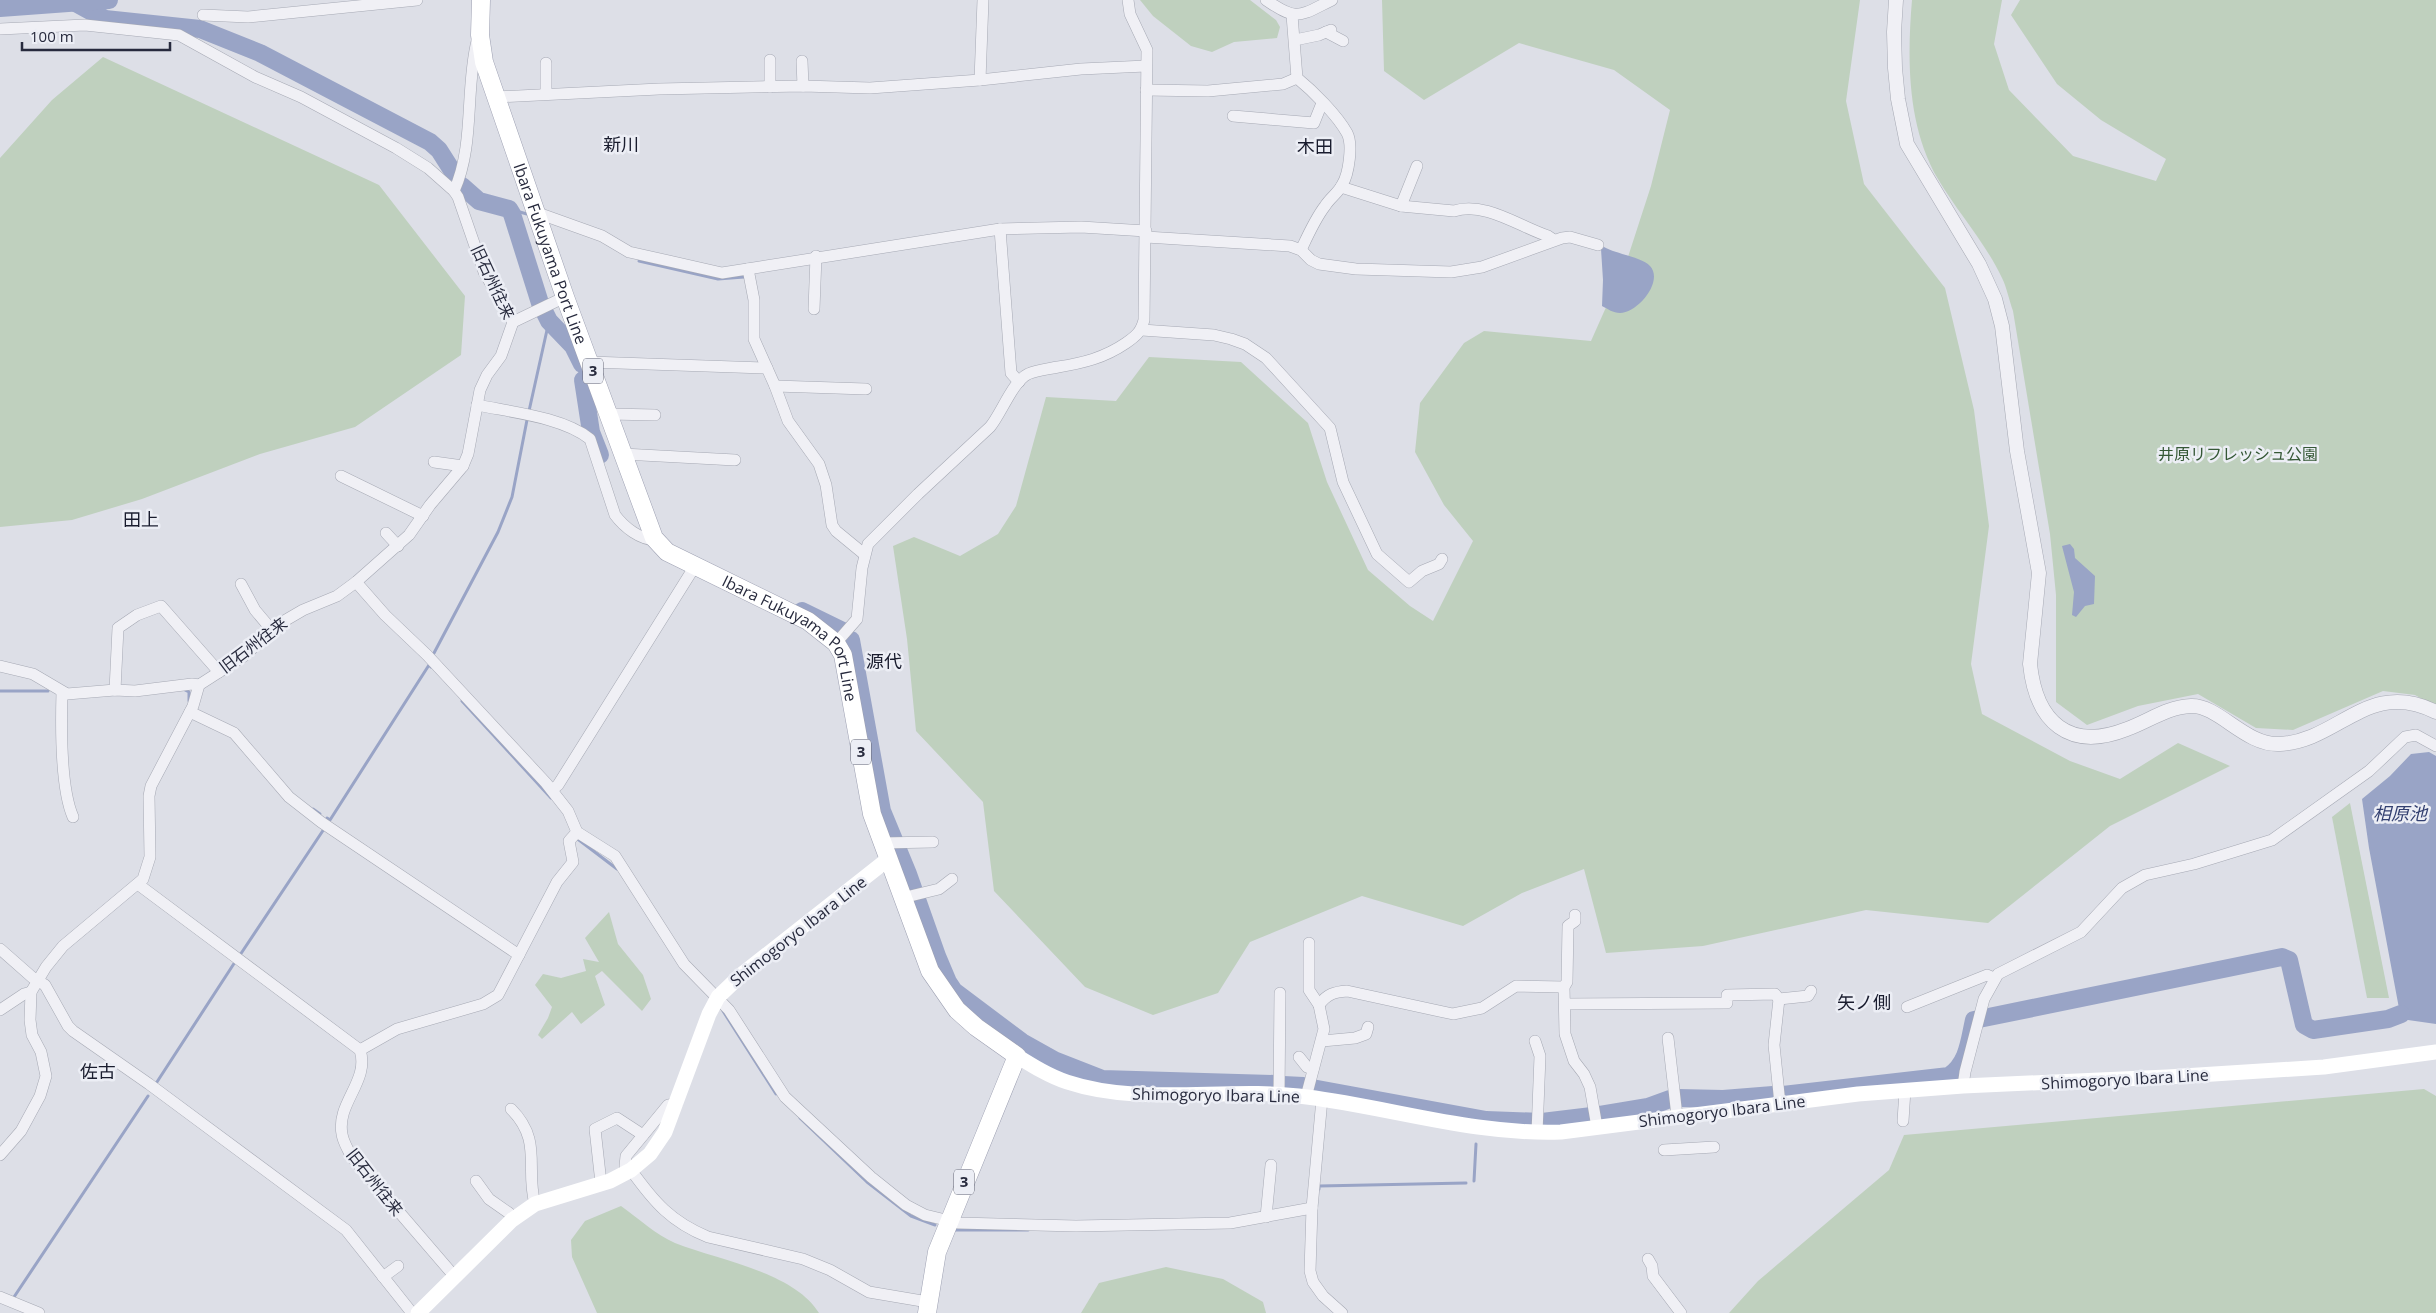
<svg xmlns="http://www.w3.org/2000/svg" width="2436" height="1313" font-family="'Open Sans','Noto Sans JP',sans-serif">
  <rect width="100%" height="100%" fill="#dddfe7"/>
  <g fill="#bfd0be">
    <polygon points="1140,0 1250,0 1276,20 1280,27 1277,38 1234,42 1212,52 1191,46 1153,16"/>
    <polygon points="1382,0 1860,0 1846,101 1864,184 1945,288 1974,410 1989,526 1971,664 1982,714 2070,761 2120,779 2178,743 2230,766 2110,826 1988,923 1866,910 1703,946 1606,953 1584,869 1522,893 1463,926 1362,896 1250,942 1218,993 1153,1015 1085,987 994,891 983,802 916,731 907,639 893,546 914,537 960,556 998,534 1016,506 1046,397 1116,401 1149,357 1241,362 1308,423 1327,482 1368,570 1410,606 1433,621 1473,541 1444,505 1415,452 1420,403 1464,343 1484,331 1591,341 1627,260 1651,186 1670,110 1614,70 1519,43 1424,100 1384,71"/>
    <path d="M1912,0H2002L1994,44L2009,90L2073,156L2156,181L2166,159L2101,120L2057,84L2011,15L2020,0H2436V707L2415,695L2383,691L2293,730L2256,728L2198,694L2138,706L2087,725L2056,702V595L2050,534L2013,311C2009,300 2007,288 2002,278C1985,242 1958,213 1938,179C1907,126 1907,59 1912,0Z"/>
    <polygon points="103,57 379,185 465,296 461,355 355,427 260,454 142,499 72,520 0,527 0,158 52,100"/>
    <polygon points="2350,803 2389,998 2367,998 2332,817"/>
    <polygon points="609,912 618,944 643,975 651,999 642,1011 602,971 595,976 605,1005 581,1024 572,1012 542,1039 538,1035 548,1018 552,1007 535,985 543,974 561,978 586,971 583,959 599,962 585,938"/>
    <polygon points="2424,1089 2436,1096 2436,1313 1729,1313 1758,1281 1889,1170 1904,1135"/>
    <path d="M621,1206C638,1218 656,1235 675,1243C718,1260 794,1272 819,1313H597L572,1257L571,1240L585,1221Z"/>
    <polygon points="1166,1267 1223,1279 1263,1302 1266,1313 1081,1313 1099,1283"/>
  </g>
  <g fill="#99a4c6">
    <path d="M1604,247C1616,254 1642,257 1650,266C1664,281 1638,313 1620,313C1613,313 1608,309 1602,306L1603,280L1601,249Z"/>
    <polygon points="2070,544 2074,549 2075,558 2095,576 2094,604 2085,606 2076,617 2072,615 2074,592 2062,546"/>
    <polygon points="2429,752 2436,756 2436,1024 2401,1019 2369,848 2362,799 2390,776 2411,754"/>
  </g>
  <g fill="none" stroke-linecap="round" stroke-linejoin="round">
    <g stroke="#99a4c6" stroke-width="3">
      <polyline points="509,209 527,214"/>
      <polyline points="639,261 718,279 744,277"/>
      <polyline points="529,411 549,321"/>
      <polyline points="434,653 498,532 512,497 527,420"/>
      <polyline points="185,690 189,692 189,701"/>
      <polyline points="0,691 48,691"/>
      <polyline points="462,701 551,798"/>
      <polyline points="313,809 320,814"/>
      <polyline points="327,818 330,820 429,665 431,667"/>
      <polyline points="575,837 617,869"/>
      <polyline points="240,955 324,829"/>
      <polyline points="723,1011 776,1094"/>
      <polyline points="155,1085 235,962"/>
      <polyline points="800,1118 867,1182 911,1216 935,1225"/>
      <polyline points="1474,1181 1476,1144"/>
      <polyline points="1319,1189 1319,1186 1466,1183"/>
      <polyline points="955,1230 1028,1230"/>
      <polyline points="14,1297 148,1096"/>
    </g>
    <g stroke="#99a4c6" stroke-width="18">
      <polyline points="74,2 105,19 200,29 260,53 430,142 439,150 453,172"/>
      <polyline points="0,8 109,0"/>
      <polyline points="462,186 479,201 509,209 512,214 540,303"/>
      <polyline points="545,313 549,321 573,346 582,364"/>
      <polyline points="583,380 591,432 600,455"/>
      <polyline points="802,611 845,632"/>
      <polyline points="851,640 882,811 908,874 937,956 948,982 954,991 1022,1042 1056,1061 1102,1079 1275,1084"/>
      <polyline points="1283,1085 1303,1086"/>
      <polyline points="1312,1088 1486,1120 1542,1122 1592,1116"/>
      <path d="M1783,1095L1949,1076C1968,1063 1969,1042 1974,1020L2282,957L2289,960L2304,1025L2313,1030L2388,1019L2401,1014"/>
      <polyline points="1678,1098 1723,1099 1773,1095"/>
      <polyline points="1600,1115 1648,1107 1670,1099"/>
    </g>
    <defs>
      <g id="minor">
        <path d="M1266,0C1298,22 1299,16 1332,0"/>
        <polyline points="203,15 248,17 417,0"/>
        <path d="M1292,15L1297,78C1313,91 1337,115 1347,133C1353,144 1349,174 1342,185C1338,193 1330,198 1325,206C1315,219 1308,235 1301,250"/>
        <polyline points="0,29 85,25 179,35 255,77 301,97 396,148 428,168 454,191"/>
        <polyline points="1326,32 1343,41"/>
        <polyline points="1295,40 1319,35 1331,30"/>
        <polyline points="802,61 803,86"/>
        <polyline points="980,80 983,0"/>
        <polyline points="770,87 770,60"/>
        <polyline points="1146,90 1208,91 1283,84 1297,78"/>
        <polyline points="546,94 546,63"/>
        <polyline points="497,97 659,89 803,86 870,88 980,80 1081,69 1146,66"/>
        <polyline points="1233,116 1314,123 1322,103"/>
        <path d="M1341,187L1401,206L1454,211C1485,201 1520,227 1548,236L1554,240"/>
        <polyline points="1401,206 1417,166"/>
        <polyline points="535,212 602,236 629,252 722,273 1000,229 1081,227 1146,231"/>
        <polyline points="1000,229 1011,373 1019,382"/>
        <polyline points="1146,237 1290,246 1301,250 1311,260 1319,264 1356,269 1451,272 1482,267 1562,238 1570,237 1598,245"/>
        <polyline points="748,269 754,300 754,339 775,386 788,421 819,464 826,485 832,525 836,531 864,554"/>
        <polyline points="814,309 816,256"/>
        <polyline points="513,322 565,297"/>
        <polyline points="1142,330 1214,335 1231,339 1245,344 1266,358 1330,428 1343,482 1377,554 1409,582 1422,571 1439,564 1442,559"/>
        <polyline points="590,362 767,368"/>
        <polyline points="775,386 866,389"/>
        <path d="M477,405C510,412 563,417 590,439L615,515C624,527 640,540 656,540"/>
        <polyline points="610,414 655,415"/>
        <polyline points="623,454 735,460"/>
        <polyline points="434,462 463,466"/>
        <polyline points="341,476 423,516"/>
        <polyline points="386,533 398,546"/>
        <polyline points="356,582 385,615 427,655 546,783 568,811 577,832 615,856 684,964 729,1010 785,1097 871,1177 906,1205 925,1215 958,1223 1076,1226 1230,1223 1312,1208"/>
        <polyline points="241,584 255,610 271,629"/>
        <path d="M836,643L857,619L862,568L868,544L918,494L990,427C1001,414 1013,381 1028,374C1036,370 1048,369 1058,367C1083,363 1104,358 1126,343C1136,336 1141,332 1144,320L1147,50L1130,14L1128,0"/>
        <polyline points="0,666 33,674 67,694 115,690 135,691 192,684 199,685"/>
        <polyline points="115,690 118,628 137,615 161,606 219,672"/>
        <path d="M62,692C61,726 60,787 73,817"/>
        <polyline points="190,712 234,733 289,797 321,822 519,955"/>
        <polyline points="552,790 558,785 695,566"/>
        <polyline points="882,843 933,842"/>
        <path d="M139,885L360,1050C370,1081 336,1103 342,1134C343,1142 348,1149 351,1156L455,1277"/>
        <polyline points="902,898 939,889 952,879"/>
        <polyline points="1575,915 1575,921 1568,926 1567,982 1564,987 1565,1034 1574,1061 1584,1074 1590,1087 1597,1127"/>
        <polyline points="0,949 33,978 45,985 68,1026 73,1031 149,1084 346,1230 412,1313"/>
        <polyline points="1779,999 1774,1045 1780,1104"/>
        <polyline points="1565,1004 1727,1003 1727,995 1775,994 1779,999 1808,996 1811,991"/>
        <path d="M1319,1005C1327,994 1334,992 1347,991L1453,1014L1482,1008L1516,986L1564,987"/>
        <polyline points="1907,1007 1987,975 1994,978"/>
        <polyline points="0,1010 24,994 31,992"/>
        <polyline points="1668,1038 1677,1116"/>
        <polyline points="1322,1041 1355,1038 1366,1034 1368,1027"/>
        <polyline points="1535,1041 1540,1056 1537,1133"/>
        <polyline points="360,1050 397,1029 483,1004 498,995 557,882 573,862 569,841 577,832"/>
        <polyline points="1299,1057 1307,1067 1313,1069"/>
        <polyline points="1963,1086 1965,1072 1984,999 1998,974 2081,932 2122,888 2145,875 2194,864 2272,840 2369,771 2405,737 2416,735 2436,746"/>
        <polyline points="1279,1095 1280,993"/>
        <polyline points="1306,1097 1324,1029 1319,1005 1309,990 1309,943"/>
        <polyline points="1322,1099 1312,1208 1310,1271 1313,1282 1323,1296 1342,1313"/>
        <path d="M511,1109C543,1141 525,1168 535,1204"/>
        <polyline points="1903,1121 1905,1090"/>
        <polyline points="1664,1150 1714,1147"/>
        <path d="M0,1155L21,1131L40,1096L46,1076L41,1052L32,1035L30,1020L31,992L46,967L63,946L143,879L150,857L149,796L151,786L193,706L199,685L244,656L279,624L303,610L337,596L356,582L409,535L430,505L463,466L468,454L480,390L487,375L501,356L513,322L484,272L458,197L454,191C475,145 465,89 477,41"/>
        <path d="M631,1170C654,1202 671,1222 708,1237L803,1259L830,1270L869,1292L928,1302"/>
        <polyline points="628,1172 625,1166 626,1156 668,1105 677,1103"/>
        <polyline points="476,1181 489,1199 509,1213 512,1220"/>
        <polyline points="601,1183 595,1129 617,1118 643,1135"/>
        <polyline points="1266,1217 1271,1165"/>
        <polyline points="1648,1259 1652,1266 1653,1276 1681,1313"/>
        <polyline points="383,1277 398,1266"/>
        <polyline points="0,1297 39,1313"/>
      </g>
      <path id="tertiary" d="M1896,0L1894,32L1895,68L1898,99L1907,144L1979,264L1995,299L2002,326L2017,451L2039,573L2030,664C2036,722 2069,752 2127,729C2149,721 2167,707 2191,706C2219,705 2245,746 2280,744C2339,741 2368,678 2436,712"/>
      <g id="primary">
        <path id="s1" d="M481,0L480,35L484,62L565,297L654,538L667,552L808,621L836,643L843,655L872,814L930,971L957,1010L976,1027L1017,1056L937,1252L927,1313"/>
      </g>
    </defs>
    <use href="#minor" stroke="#a6a9b4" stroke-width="12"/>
    <use href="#tertiary" stroke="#a6a9b4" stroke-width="15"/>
    <use href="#primary" stroke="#9da0b2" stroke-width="19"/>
    <use href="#minor" stroke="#f0f0f5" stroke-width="11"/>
    <use href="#tertiary" stroke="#f0f0f5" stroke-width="14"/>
    <g stroke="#fff" stroke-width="15">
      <path d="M1017,1056C1033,1066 1049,1076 1067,1082C1142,1107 1229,1086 1307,1097C1393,1108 1474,1135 1561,1132L1858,1094L1963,1086L2167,1077L2324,1067L2436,1052"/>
      <polyline points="418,1313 512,1220 535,1204 610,1181 631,1170 650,1154 665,1132 709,1014 718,997 741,975 887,860"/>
    </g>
    <use href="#primary" stroke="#fff" stroke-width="18"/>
  </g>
  <g text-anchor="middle" stroke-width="5" stroke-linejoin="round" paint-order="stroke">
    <g fill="#eceef5" stroke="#626574" stroke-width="1">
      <rect x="583" y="358.5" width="20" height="25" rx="4"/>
      <rect x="851" y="739.5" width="20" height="25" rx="4"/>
      <rect x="954" y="1169.5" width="20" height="25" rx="4"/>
    </g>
    <g font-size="15" font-weight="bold" fill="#272a3d">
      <text x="593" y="376">3</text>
      <text x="861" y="757">3</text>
      <text x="964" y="1187">3</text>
    </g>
    <g font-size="16" fill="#272a3d" stroke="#eceef5">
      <text dy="6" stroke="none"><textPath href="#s1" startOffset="265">Ibara Fukuyama Port Line</textPath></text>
      <text transform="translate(493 282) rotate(65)" y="6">旧石州往来</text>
      <text dy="6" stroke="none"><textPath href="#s1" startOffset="745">Ibara Fukuyama Port Line</textPath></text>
      <text transform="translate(253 645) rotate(-37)" y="6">旧石州往来</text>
      <text transform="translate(798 931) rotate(-38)" y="6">Shimogoryo Ibara Line</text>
      <text transform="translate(2125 1079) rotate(-3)" y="6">Shimogoryo Ibara Line</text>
      <text transform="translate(1216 1095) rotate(1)" y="6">Shimogoryo Ibara Line</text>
      <text transform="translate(1722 1111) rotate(-7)" y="6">Shimogoryo Ibara Line</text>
      <text transform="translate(375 1182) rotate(52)" y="6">旧石州往来</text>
    </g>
    <g font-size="16" fill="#355836" stroke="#eceef5">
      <text x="2238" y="460">井原リフレッシュ公園</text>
    </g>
    <g font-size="18" fill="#191c2e" stroke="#eceef5">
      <text x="621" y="151">新川</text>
      <text x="1315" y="153">木田</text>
      <text x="141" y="526">田上</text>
      <text x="884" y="668">源代</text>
      <text x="1864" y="1009">矢ノ側</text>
      <text x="98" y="1078">佐古</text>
    </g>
    <g font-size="18" font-style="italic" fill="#323f70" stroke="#eceef5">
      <text x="2400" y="820">相原池</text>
    </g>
  </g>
  <path d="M22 42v8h148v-8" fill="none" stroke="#272a3d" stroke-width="2.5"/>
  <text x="30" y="42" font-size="15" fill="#272a3d" stroke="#eceef5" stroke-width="4" paint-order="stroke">100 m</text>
</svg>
